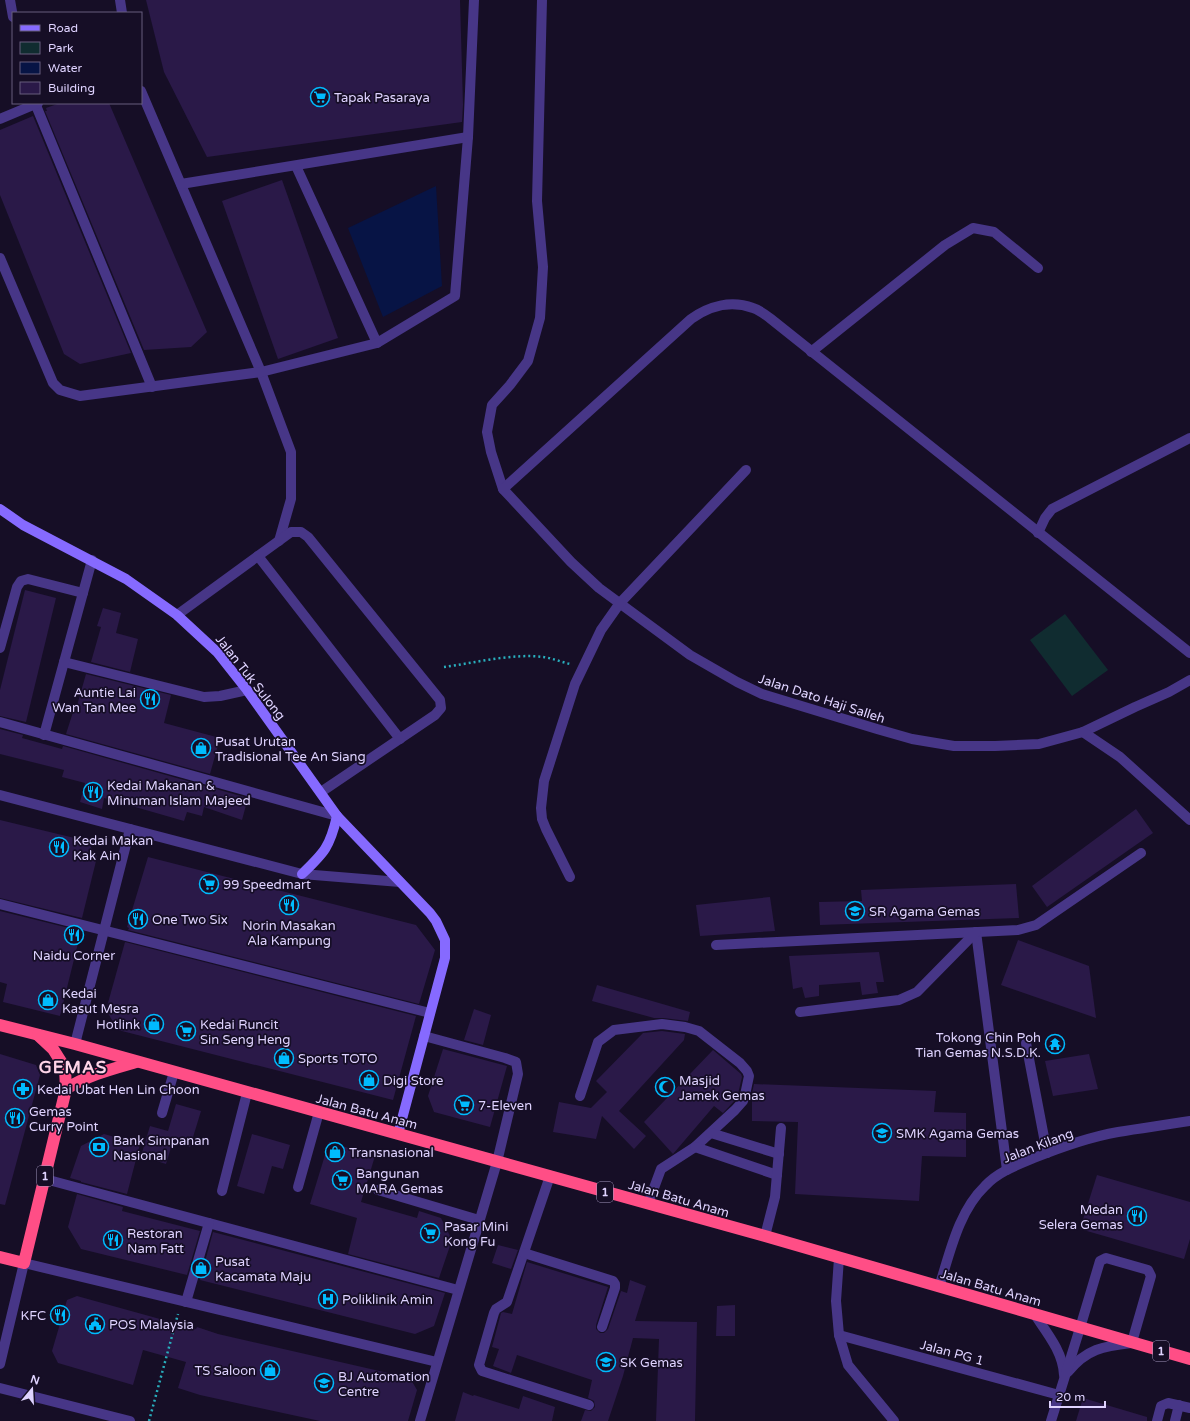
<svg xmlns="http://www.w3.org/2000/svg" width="1190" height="1421" font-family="'Varela Round',sans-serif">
  <rect width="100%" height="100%" fill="#160e26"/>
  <polygon fill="#102c30" points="1065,614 1108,670 1072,696 1030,640"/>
  <polygon fill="#071445" points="436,186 442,286 383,317 348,228"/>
  <g fill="#2a1948">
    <polygon points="146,0 460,0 463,105 462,122 207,157 164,72"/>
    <polygon points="60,103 109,103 207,332 191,347 144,350 45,111 47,111 46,108"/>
    <polygon points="33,116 131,353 80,364 64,354 0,195 0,130"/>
    <polygon points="282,180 338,338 278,359 222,201"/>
    <polygon points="25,590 56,598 26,722 0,716 0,690"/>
    <polygon points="103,608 121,613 116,633 138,639 130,672 91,662 101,627 97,626"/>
    <polygon points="86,674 171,695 164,723 220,738 210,774 66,734 74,709 76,709"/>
    <polygon points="0,729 23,735 22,738 62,749 63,746 248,798 242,820 204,807 202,816 187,812 184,821 104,798 102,809 80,802 85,783 62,777 64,770 0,754"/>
    <polygon points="1136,809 1153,833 1047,907 1032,886"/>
    <polygon points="0,820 87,841 97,857 82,918 0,898"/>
    <polygon points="148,857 416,925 435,950 419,1004 128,930 129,928 127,927"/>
    <polygon points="1016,884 1019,918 820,925 819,902 862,901 861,890"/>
    <polygon points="770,897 775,931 700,936 696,905"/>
    <polygon points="0,911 81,931 60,1016 3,1002 7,984 0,982"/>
    <polygon points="1018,940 1089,966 1096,1018 1001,985"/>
    <polygon points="125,942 416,1016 393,1100 118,1030 106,1010"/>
    <polygon points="879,952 884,982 876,982 878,993 862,995 860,982 819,985 819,996 805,998 802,987 793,989 789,956"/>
    <polygon points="597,985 690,1012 688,1021 663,1018 654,1018 592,1001"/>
    <polygon points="474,1009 491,1015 483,1045 464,1040"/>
    <polygon points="662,1031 685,1034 684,1040 619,1111 646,1136 634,1149 602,1116 596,1139 553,1132 559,1102 591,1108 607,1092 596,1081 643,1033"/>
    <polygon points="443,1049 507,1066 490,1127 434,1112 428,1096"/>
    <polygon points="713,1050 741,1074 742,1077 737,1098 723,1113 714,1106 673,1154 644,1122"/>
    <polygon points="0,1054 36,1065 40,1075 5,1205 0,1204"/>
    <polygon points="1089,1054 1098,1089 1053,1096 1045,1061"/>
    <polygon points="754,1084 936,1091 934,1112 966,1113 966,1157 922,1156 919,1201 795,1194 798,1122 752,1121 752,1093"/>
    <polygon points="176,1104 201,1111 190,1147 173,1141 166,1164 141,1156 150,1126 168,1131"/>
    <polygon points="104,1134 140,1144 127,1194 81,1182 81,1181 70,1178 81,1146"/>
    <polygon points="252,1134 290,1145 283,1169 272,1166 264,1194 237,1186"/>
    <polygon points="329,1142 375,1156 361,1202 417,1218 419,1211 441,1218 452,1240 439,1278 348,1254 357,1218 310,1204"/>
    <polygon points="1097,1175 1190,1202 1190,1239 1184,1259 1080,1229"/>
    <polygon points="77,1194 123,1207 122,1211 200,1231 187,1275 81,1249 68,1227"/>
    <polygon points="213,1232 445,1293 434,1326 415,1334 200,1280"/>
    <polygon points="498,1245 518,1250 511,1269 492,1263"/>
    <polygon points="527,1262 608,1287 596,1325 596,1329 600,1333 604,1333 608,1329 621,1291 627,1293 630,1280 646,1286 635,1321 697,1322 695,1421 656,1421 659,1339 633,1338 623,1376 608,1421 581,1421 585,1410 591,1411 595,1407 594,1401 588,1398 592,1380 517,1355 511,1373 493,1366 499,1349 492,1347 501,1313 503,1312 512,1314"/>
    <polygon points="77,1296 196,1329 197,1327 218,1334 410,1378 417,1390 408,1421 320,1421 200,1395 178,1388 186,1362 143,1350 133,1385 58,1363 52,1351 67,1300"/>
    <polygon points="735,1305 735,1336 716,1336 717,1306"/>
    <polygon points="463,1392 473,1396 474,1395 519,1409 523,1396 555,1407 552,1421 455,1421"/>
    <polygon points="1083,1398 1147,1417 1147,1421 1076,1421"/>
  </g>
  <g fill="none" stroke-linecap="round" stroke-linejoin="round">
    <g stroke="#29aebd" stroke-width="2.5" stroke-dasharray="2 3" stroke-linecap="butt">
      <path d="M444,667C474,663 514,653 543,657C552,658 561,662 570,664"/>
      <polyline points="149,1421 178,1314"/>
    </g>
    <g stroke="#473687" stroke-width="10">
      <polyline points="10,0 13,17"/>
      <polyline points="35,103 152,387"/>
      <polyline points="0,119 38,103"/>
      <polyline points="296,166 377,343"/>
      <polyline points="811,352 945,245 973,228 994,232 1038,268"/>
      <polyline points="261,372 291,452 291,499 279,541"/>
      <polyline points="503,489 491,452 487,432 492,405 510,385 528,361 540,318 543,267 537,201 542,0"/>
      <polyline points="258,556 400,739"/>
      <polyline points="177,615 291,532 301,532 308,537 440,700 441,708 435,715 321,792"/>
      <polyline points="0,648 17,587 21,581 28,579 83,593"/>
      <polyline points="64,662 204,697 220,696 247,690"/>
      <polyline points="0,722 337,816"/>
      <polyline points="44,735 92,560"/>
      <polyline points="0,904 430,1013"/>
      <polyline points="976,932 1007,1170"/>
      <polyline points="716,945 1018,930 1036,925 1141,853"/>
      <polyline points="800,1012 899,1000 917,992 976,932"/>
      <polyline points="424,1036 505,1058 516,1062 518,1074 497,1162"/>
      <polyline points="1026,1043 1047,1153"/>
      <polyline points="580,1096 598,1042 614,1030 662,1024 685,1027 699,1031 740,1063 747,1071 749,1076 745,1095 743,1101 735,1110 695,1147 661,1169 648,1204"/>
      <polyline points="162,1113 174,1072"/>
      <polyline points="711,1133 779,1154"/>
      <polyline points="695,1147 777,1175"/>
      <polyline points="550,1176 507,1302 496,1309 494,1313 479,1365 482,1371 589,1405"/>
      <polyline points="45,1179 458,1290"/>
      <polyline points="298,1187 319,1112"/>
      <polyline points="378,1190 479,1220"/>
      <polyline points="222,1191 247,1093"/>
      <polyline points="765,1236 775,1197 781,1128"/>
      <polyline points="524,1253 613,1281 615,1284 615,1288 602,1327"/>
      <polyline points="839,1258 836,1301 839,1335 848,1365 894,1421"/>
      <polyline points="186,1302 209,1223"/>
      <polyline points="1080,1328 1100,1261 1106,1258 1148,1270 1151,1276 1132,1342"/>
      <polyline points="1175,1421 1179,1405"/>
    </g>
    <g stroke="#473687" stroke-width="10">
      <polyline points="120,0 122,13"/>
      <polyline points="141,91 261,372"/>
      <polyline points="181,184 468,137"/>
      <polyline points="0,258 53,383 60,390 80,396 261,372 377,343 455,296 468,137 474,0"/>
      <polyline points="1038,533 1045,518 1052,509 1190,438"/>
      <path d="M1190,653L771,319C766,315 759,310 753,308C731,300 709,306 691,319L503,489L571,562L599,588L690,655L737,682L762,694L877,729L912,739L954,746H995L1039,744L1083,732L1135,707L1169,692L1190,680"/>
      <polyline points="1083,732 1120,757 1190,820"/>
      <polyline points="0,795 302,874 400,882"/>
      <polyline points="570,877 546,829 542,819 541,808 544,781 575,684 601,630 620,603 746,470"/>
      <polyline points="75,1044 130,829"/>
      <path d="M939,1287C950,1253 958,1212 985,1186C998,1172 1017,1165 1034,1158C1061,1147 1090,1137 1118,1132C1142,1128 1166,1125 1190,1121"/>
      <path d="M1035,1315C1047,1333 1063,1352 1064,1375"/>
      <polyline points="839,1335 1059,1395"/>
      <polyline points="0,1364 24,1263 437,1362"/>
      <path d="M1068,1372C1086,1349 1104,1346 1131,1343"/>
      <polyline points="0,1388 130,1421"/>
      <polyline points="420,1421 497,1162"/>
      <polyline points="1051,1421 1080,1328"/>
      <polyline points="1157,1421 1161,1406 1168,1403 1190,1408"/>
    </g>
    <g stroke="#866aff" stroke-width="10">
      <polyline points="0,509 23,525 126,579 177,615 217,652 247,690 337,816 430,913 436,921 445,940 445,958 398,1134"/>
      <path d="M302,874C324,853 330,847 337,816"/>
    </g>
    <g stroke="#ff4e86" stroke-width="12">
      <polyline points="0,1025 75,1044 765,1236 1190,1359"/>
      <path d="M66,1089C88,1075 112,1069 136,1062"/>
      <polyline points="0,1257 24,1263 66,1089 65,1068 53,1049 38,1035"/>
    </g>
  </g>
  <defs>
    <symbol id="supermarket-ring" viewBox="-11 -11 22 22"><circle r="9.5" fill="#160e26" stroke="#00bbfe" stroke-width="1.5"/><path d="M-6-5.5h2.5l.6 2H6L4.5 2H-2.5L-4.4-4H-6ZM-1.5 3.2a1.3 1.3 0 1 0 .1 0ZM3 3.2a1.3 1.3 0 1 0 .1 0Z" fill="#00bbfe"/></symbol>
    <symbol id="restaurant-ring" viewBox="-11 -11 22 22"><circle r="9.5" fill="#160e26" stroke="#00bbfe" stroke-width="1.5"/><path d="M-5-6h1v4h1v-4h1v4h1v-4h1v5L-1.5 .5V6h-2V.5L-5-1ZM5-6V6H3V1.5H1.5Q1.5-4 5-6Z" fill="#00bbfe"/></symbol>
    <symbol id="shop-ring" viewBox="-11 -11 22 22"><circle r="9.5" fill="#160e26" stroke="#00bbfe" stroke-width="1.5"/><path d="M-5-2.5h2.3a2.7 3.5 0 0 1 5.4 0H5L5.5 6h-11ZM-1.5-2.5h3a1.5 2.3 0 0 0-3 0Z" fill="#00bbfe"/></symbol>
    <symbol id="school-ring" viewBox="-11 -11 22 22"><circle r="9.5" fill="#160e26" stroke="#00bbfe" stroke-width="1.5"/><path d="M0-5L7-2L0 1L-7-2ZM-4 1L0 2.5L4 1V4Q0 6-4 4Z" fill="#00bbfe"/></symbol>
    <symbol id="temple-ring" viewBox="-11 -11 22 22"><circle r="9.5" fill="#160e26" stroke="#00bbfe" stroke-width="1.5"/><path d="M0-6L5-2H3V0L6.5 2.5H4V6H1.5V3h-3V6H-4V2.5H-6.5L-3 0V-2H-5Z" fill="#00bbfe"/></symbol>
    <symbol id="mosque-ring" viewBox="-11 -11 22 22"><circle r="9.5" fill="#160e26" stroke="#00bbfe" stroke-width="1.5"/><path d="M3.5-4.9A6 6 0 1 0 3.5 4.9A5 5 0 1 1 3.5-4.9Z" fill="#00bbfe"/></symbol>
    <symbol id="pharmacy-ring" viewBox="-11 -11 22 22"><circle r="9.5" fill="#160e26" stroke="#00bbfe" stroke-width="1.5"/><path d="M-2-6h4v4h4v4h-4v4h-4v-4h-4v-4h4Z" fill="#00bbfe"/></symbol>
    <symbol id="bank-ring" viewBox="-11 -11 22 22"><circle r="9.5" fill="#160e26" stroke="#00bbfe" stroke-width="1.5"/><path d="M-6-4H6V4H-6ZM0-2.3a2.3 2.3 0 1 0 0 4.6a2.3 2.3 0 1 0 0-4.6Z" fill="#00bbfe"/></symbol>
    <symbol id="hospital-ring" viewBox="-11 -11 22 22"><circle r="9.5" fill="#160e26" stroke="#00bbfe" stroke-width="1.5"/><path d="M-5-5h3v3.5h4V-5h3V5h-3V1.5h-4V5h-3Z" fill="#00bbfe"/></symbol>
    <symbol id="civic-ring" viewBox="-11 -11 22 22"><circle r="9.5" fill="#160e26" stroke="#00bbfe" stroke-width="1.5"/><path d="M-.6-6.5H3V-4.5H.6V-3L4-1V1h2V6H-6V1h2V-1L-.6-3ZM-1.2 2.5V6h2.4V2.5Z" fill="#00bbfe"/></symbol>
    <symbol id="university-ring" viewBox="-11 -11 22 22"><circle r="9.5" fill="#160e26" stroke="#00bbfe" stroke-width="1.5"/><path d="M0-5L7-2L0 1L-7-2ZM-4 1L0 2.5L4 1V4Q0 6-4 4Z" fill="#00bbfe"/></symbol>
  </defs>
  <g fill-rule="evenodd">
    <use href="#supermarket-ring" x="309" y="86" width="22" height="22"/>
    <use href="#restaurant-ring" x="139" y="688" width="22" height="22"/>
    <use href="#shop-ring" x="190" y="737" width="22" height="22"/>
    <use href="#restaurant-ring" x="82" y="781" width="22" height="22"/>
    <use href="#restaurant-ring" x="48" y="836" width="22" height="22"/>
    <use href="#supermarket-ring" x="198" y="873" width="22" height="22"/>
    <use href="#restaurant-ring" x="278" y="894" width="22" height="22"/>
    <use href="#school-ring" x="844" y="900" width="22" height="22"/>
    <use href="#restaurant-ring" x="127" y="908" width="22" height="22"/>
    <use href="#restaurant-ring" x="63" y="924" width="22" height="22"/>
    <use href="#shop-ring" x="37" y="989" width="22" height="22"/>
    <use href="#shop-ring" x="143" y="1013" width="22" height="22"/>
    <use href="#supermarket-ring" x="175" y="1020" width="22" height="22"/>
    <use href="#temple-ring" x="1044" y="1033" width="22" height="22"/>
    <use href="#shop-ring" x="273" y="1047" width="22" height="22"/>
    <use href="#shop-ring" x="358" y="1069" width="22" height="22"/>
    <use href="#mosque-ring" x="654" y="1076" width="22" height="22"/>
    <use href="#pharmacy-ring" x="12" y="1078" width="22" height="22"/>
    <use href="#supermarket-ring" x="453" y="1094" width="22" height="22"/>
    <use href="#restaurant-ring" x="4" y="1107" width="22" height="22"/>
    <use href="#school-ring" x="871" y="1122" width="22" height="22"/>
    <use href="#bank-ring" x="88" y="1136" width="22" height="22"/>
    <use href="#shop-ring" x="324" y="1141" width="22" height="22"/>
    <use href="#supermarket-ring" x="331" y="1169" width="22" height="22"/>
    <use href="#restaurant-ring" x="1126" y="1205" width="22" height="22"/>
    <use href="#supermarket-ring" x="419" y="1222" width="22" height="22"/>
    <use href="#restaurant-ring" x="102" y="1229" width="22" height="22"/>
    <use href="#shop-ring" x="190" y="1257" width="22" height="22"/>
    <use href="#hospital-ring" x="317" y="1288" width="22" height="22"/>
    <use href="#restaurant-ring" x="49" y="1304" width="22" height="22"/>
    <use href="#civic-ring" x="84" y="1313" width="22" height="22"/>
    <use href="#school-ring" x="595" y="1351" width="22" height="22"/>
    <use href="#shop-ring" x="259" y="1359" width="22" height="22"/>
    <use href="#university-ring" x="313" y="1372" width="22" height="22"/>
  </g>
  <g text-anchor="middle" stroke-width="3.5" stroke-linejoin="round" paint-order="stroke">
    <g fill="#160e26" stroke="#a398be" stroke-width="1">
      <rect x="37" y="1166" width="16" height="20" rx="3"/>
      <rect x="597" y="1182" width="16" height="20" rx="3"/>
      <rect x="1153" y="1341" width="16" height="20" rx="3"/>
    </g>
    <g font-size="12" font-weight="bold" fill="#dfd3ff">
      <text x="45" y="1180">1</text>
      <text x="605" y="1196">1</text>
      <text x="1161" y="1355">1</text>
    </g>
    <g font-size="13" fill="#dfd3ff" stroke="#160e26" text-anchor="start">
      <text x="334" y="102">Tapak Pasaraya</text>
      <text x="136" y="697" text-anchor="end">Auntie Lai<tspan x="136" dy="15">Wan Tan Mee</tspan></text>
      <text x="215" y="746">Pusat Urutan<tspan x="215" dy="15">Tradisional Tee An Siang</tspan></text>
      <text x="107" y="790">Kedai Makanan &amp;<tspan x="107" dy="15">Minuman Islam Majeed</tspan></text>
      <text x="73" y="845">Kedai Makan<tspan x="73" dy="15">Kak Ain</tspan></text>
      <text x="223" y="889">99 Speedmart</text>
      <text x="869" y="916">SR Agama Gemas</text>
      <text x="152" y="924">One Two Six</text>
      <text x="289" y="930" text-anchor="middle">Norin Masakan<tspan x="289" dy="15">Ala Kampung</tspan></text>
      <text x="74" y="960" text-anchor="middle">Naidu Corner</text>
      <text x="62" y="998">Kedai<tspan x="62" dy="15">Kasut Mesra</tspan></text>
      <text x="140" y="1029" text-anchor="end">Hotlink</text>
      <text x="200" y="1029">Kedai Runcit<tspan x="200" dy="15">Sin Seng Heng</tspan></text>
      <text x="1041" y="1042" text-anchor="end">Tokong Chin Poh<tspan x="1041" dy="15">Tian Gemas N.S.D.K.</tspan></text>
      <text x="298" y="1063">Sports TOTO</text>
      <text x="383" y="1085">Digi Store</text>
      <text x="679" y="1085">Masjid<tspan x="679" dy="15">Jamek Gemas</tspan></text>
      <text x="37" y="1094">Kedai Ubat Hen Lin Choon</text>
      <text x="478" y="1110">7-Eleven</text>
      <text x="29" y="1116">Gemas<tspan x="29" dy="15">Curry Point</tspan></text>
      <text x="896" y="1138">SMK Agama Gemas</text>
      <text x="113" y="1145">Bank Simpanan<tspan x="113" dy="15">Nasional</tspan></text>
      <text x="349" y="1157">Transnasional</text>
      <text x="356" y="1178">Bangunan<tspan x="356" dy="15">MARA Gemas</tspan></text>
      <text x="1123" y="1214" text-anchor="end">Medan<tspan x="1123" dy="15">Selera Gemas</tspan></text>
      <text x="444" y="1231">Pasar Mini<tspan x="444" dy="15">Kong Fu</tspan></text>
      <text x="127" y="1238">Restoran<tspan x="127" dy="15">Nam Fatt</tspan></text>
      <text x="215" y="1266">Pusat<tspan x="215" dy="15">Kacamata Maju</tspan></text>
      <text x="342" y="1304">Poliklinik Amin</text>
      <text x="46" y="1320" text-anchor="end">KFC</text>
      <text x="109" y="1329">POS Malaysia</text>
      <text x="620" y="1367">SK Gemas</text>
      <text x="256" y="1375" text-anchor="end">TS Saloon</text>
      <text x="338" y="1381">BJ Automation<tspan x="338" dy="15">Centre</tspan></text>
    </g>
    <g font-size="13" fill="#dfd3ff" stroke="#160e26">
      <text transform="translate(251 677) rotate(52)" y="5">Jalan Tuk Sulong</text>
      <text transform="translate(822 698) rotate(18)" y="5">Jalan Dato Haji Salleh</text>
      <text transform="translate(367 1111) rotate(15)" y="5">Jalan Batu Anam</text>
      <text transform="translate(1038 1145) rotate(-21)" y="5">Jalan Kilang</text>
      <text transform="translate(679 1198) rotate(16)" y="5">Jalan Batu Anam</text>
      <text transform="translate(991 1287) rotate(16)" y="5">Jalan Batu Anam</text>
      <text transform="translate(952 1352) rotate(15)" y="5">Jalan PG 1</text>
    </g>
    <g font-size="17" font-weight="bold" letter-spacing="1" fill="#ffd5e9" stroke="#160e26">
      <text x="73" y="1073">GEMAS</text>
    </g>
  </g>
  <rect x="12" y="12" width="130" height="92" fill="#160e26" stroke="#665d7d"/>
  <rect x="20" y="25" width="20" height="6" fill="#866aff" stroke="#665d7d"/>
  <text x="48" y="32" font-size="12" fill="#dfd3ff">Road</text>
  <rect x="20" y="42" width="20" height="12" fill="#102c30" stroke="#665d7d"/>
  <text x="48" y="52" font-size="12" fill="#dfd3ff">Park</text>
  <rect x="20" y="62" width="20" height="12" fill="#071445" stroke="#665d7d"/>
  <text x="48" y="72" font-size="12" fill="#dfd3ff">Water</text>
  <rect x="20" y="82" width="20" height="12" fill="#2a1948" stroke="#665d7d"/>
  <text x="48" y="92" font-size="12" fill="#dfd3ff">Building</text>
  <g transform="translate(32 1389) rotate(18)" stroke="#160e26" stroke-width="3" paint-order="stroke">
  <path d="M0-3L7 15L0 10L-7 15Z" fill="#dfd3ff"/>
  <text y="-6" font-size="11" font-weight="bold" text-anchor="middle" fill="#dfd3ff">N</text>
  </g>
  <path d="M1050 1401v6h55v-6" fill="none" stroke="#dfd3ff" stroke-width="2"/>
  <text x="1056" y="1401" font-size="12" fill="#dfd3ff" stroke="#160e26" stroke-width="3" paint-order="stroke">20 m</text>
</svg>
